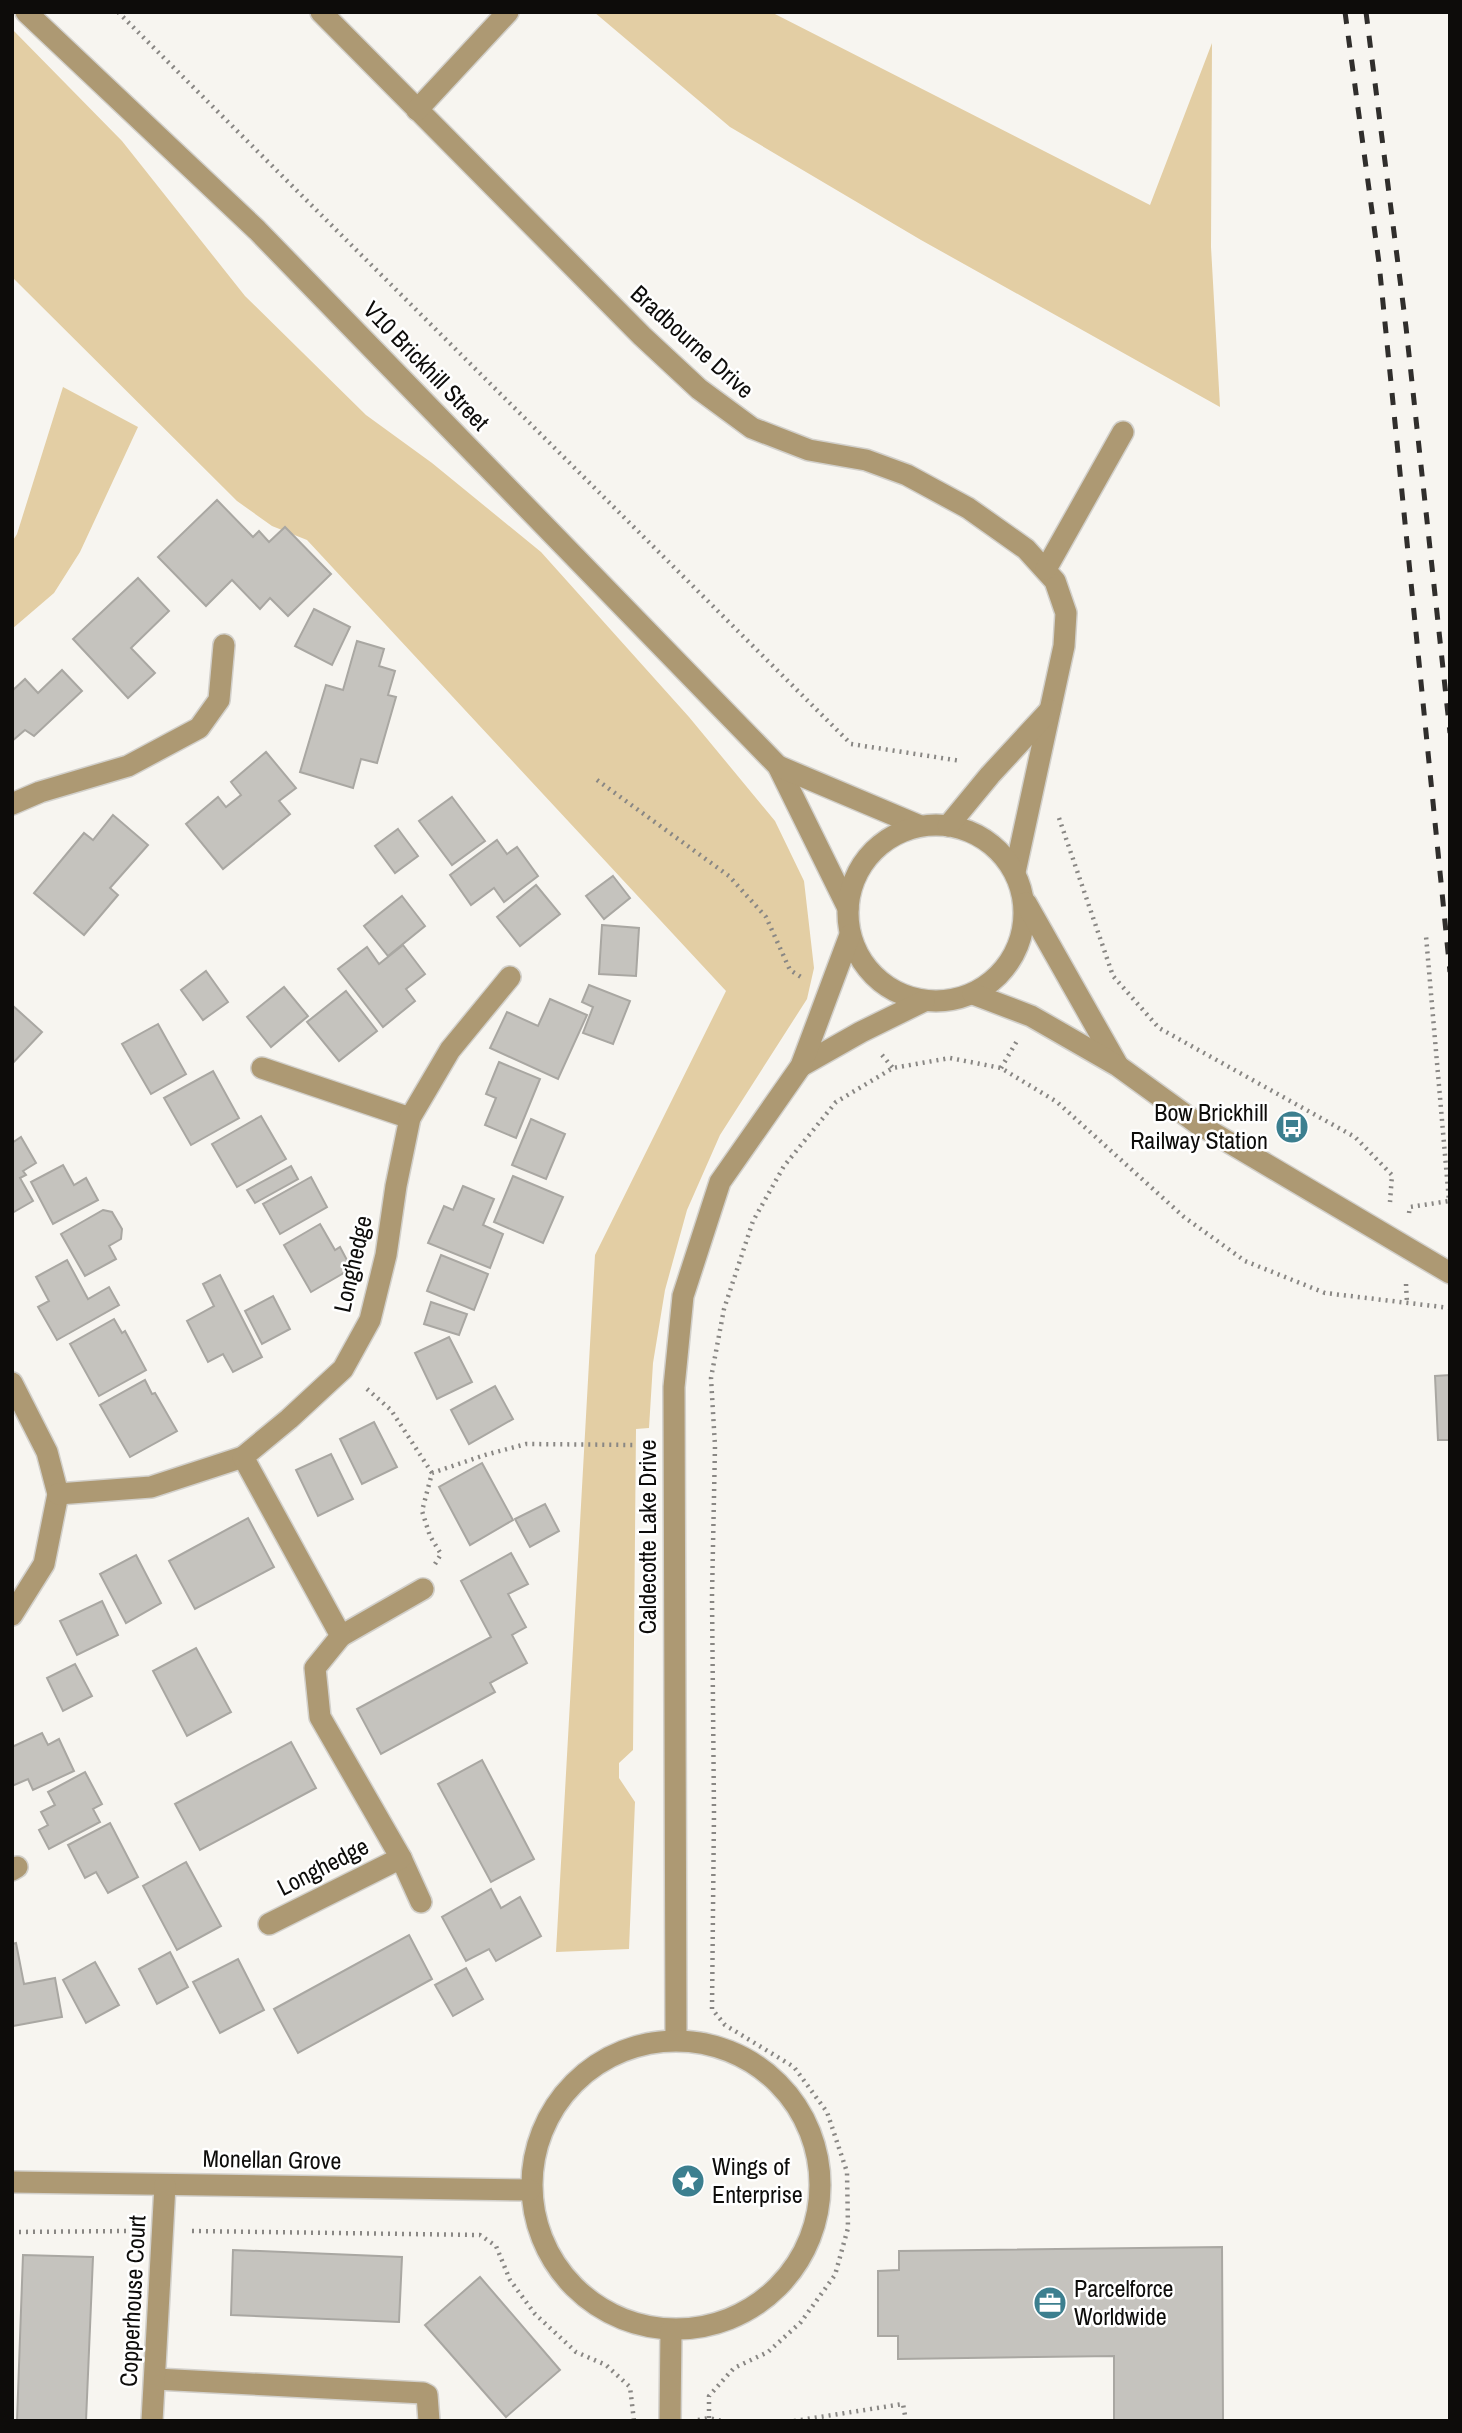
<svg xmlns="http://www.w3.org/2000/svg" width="1462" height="2433" font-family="'Archivo Narrow',sans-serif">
  <rect width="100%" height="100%" fill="#f7f5f0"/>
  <g fill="#e3cea4">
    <polygon points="594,12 771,12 1150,205 1212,43 1211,247 1220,407 921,240 730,127"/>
    <polygon points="12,29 122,141 245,296 366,415 432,463 541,552 689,717 775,821 804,881 814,968 807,999 720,1135 687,1210 665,1290 653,1363 649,1428 636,1429 633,1750 619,1763 619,1778 635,1802 629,1949 556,1952 595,1255 726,991 307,540 272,526 237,501 12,277"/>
    <polygon points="63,387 138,427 80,552 54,593 12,629 12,542 17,534"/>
  </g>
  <g fill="#c5c3be" stroke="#a9a7a2" stroke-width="2">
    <polygon points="217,500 253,537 259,531 269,542 285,527 331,574 288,616 270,598 260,609 232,580 206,606 158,557"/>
    <polygon points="138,578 169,611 131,648 155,673 128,698 73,639"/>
    <polygon points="314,609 350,627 332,665 295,646"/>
    <polygon points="357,641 384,649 379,666 395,671 388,695 396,697 377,763 361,759 353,788 300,772 326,685 343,690"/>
    <polygon points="62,670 82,691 34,736 25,730 12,741 12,691 25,679 38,693"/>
    <polygon points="266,752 296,788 279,801 290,814 223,869 186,824 218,797 226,807 241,795 231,782"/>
    <polygon points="452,797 485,841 452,865 419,821"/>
    <polygon points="113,815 148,845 110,888 118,895 84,935 34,893 84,833 93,840"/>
    <polygon points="398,829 418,856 395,873 375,846"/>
    <polygon points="497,840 507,854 517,847 538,876 504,902 494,888 471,905 450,875"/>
    <polygon points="613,876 630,898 604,919 586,896"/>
    <polygon points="536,885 560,914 520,946 497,917"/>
    <polygon points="402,896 425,926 388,956 364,926"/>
    <polygon points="602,925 639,928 636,976 599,974"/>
    <polygon points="403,945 425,974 406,989 415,1001 383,1027 338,969 367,947 379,964"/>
    <polygon points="206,971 228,1002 203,1020 181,990"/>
    <polygon points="589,985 630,1001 613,1044 583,1033 593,1007 582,1002"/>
    <polygon points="284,987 308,1016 271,1047 247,1017"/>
    <polygon points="346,991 377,1031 339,1061 307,1022"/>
    <polygon points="550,999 587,1015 558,1079 490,1048 507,1012 538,1026"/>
    <polygon points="12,1005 42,1032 12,1064"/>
    <polygon points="158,1024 186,1074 151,1094 122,1044"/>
    <polygon points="499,1062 540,1079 516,1138 485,1125 496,1098 486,1094"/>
    <polygon points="213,1071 239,1118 191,1145 164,1098"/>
    <polygon points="261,1116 286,1159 237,1187 212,1144"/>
    <polygon points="531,1119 565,1134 546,1179 512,1165"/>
    <polygon points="21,1137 36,1163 23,1171 26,1175 20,1178 33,1201 12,1213 12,1143"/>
    <polygon points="63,1165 74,1185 86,1178 98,1200 53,1224 31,1182"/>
    <polygon points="291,1166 298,1179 255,1203 247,1190"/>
    <polygon points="513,1176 563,1197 543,1243 494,1222"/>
    <polygon points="311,1177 327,1207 280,1234 263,1204"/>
    <polygon points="463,1186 494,1199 483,1225 503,1234 490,1268 428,1243 444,1206 453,1210"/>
    <polygon points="103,1210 112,1212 122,1229 121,1239 109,1246 116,1259 85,1276 61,1234"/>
    <polygon points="320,1224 335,1250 340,1247 348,1262 344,1264 347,1271 311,1292 284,1245"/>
    <polygon points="441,1255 488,1274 474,1310 427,1291"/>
    <polygon points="67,1260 88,1299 109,1287 119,1305 57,1340 38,1307 49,1301 36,1277"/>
    <polygon points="220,1275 262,1357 233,1372 223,1354 208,1362 187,1321 214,1306 203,1284"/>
    <polygon points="273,1296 290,1329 262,1344 245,1311"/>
    <polygon points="431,1302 467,1314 459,1335 424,1324"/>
    <polygon points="114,1319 122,1333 125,1331 146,1370 99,1396 70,1344"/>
    <polygon points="449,1337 472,1382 437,1399 415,1353"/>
    <polygon points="1450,1375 1450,1440 1438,1440 1435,1376"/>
    <polygon points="145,1380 152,1394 155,1393 177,1431 130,1457 100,1405"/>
    <polygon points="495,1386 513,1419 469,1444 451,1410"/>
    <polygon points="374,1422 397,1467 362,1484 340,1439"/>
    <polygon points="331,1454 353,1499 318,1516 296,1470"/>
    <polygon points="482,1463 513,1520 470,1545 439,1487"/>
    <polygon points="545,1504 559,1531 530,1547 515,1519"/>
    <polygon points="248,1518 274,1567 195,1609 169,1561"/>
    <polygon points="511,1553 528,1584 508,1594 526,1627 512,1635 527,1663 490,1683 495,1692 381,1754 357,1709 491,1637 461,1581"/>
    <polygon points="136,1555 161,1603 126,1623 100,1574"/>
    <polygon points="102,1601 118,1635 77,1655 60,1621"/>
    <polygon points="196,1648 231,1712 187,1736 153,1671"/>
    <polygon points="75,1664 92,1696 63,1711 47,1678"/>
    <polygon points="42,1733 48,1745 59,1739 74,1771 33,1790 28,1779 12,1786 12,1747"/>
    <polygon points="291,1742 316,1788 200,1850 175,1804"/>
    <polygon points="482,1760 534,1859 491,1882 438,1784"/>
    <polygon points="85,1772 102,1804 93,1809 100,1822 49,1849 39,1830 48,1825 41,1812 55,1805 48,1792"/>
    <polygon points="110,1823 138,1877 108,1893 96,1872 85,1878 68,1845"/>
    <polygon points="186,1862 221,1926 177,1950 143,1886"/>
    <polygon points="491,1889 501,1908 520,1897 541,1936 496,1961 489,1949 466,1961 442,1917"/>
    <polygon points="409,1935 432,1979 298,2053 274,2009"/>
    <polygon points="16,1943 24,1984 55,1978 62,2017 13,2026 12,1944"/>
    <polygon points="170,1952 188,1987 157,2004 139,1969"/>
    <polygon points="238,1959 264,2010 220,2033 193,1982"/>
    <polygon points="95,1962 119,2005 86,2023 63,1980"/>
    <polygon points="466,1968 483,1999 453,2016 435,1985"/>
    <polygon points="1222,2247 1223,2421 1114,2421 1114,2356 898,2359 898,2336 878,2336 878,2271 899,2270 899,2251"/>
    <polygon points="233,2250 402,2257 399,2322 231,2315"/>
    <polygon points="23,2255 93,2257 86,2421 17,2421"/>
    <polygon points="480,2277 560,2370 506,2417 425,2325"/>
  </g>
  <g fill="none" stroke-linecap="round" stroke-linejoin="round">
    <defs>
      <g id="minor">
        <polyline points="26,12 257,230 778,766 848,908"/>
        <polyline points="321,12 642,336 699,389 752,428 809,450 866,460 907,475 968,508 1026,549 1055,581 1066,613 1064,646 1015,872"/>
        <polyline points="417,110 508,12"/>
        <polyline points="1046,569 1123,432"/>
        <polyline points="778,766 920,826"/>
        <polyline points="12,804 40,792 128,766 199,728 219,700 224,645"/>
        <circle cx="936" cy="913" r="88"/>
        <polyline points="948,826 990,775 1050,710"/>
        <polyline points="1026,903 1117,1064"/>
        <polyline points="973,994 1031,1016 1118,1066 1198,1124 1450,1273"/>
        <polyline points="801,1066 861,1032 924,1001"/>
        <polyline points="262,1068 410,1118"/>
        <polyline points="12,1383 47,1452 58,1494 44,1564 12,1615"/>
        <polyline points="58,1494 151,1487 243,1457"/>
        <polyline points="341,1636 423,1589"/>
        <polyline points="401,1858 421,1902"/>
        <polyline points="12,1870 17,1867"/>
        <polyline points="269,1924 401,1858 320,1717 315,1668 341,1636 243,1457 289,1419 343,1369 370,1320 386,1255 396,1186 410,1118 450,1050 510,977"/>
        <polyline points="676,2040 674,1387 683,1296 720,1182 801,1066 850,935"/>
        <circle cx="676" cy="2185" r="144"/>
        <polyline points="12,2182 530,2190"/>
        <polyline points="156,2379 423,2393 427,2395 429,2421"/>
        <polyline points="152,2421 165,2185"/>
        <polyline points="670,2421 671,2331"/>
      </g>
    </defs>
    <use href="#minor" stroke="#d2d0cb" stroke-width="24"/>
    <g stroke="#898784" stroke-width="4.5" stroke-dasharray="2 5" stroke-linecap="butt">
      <polyline points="118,12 851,744 961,761"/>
      <polyline points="597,780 729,876 766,917 790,970 801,977"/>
      <polyline points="1059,818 1113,976 1159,1028 1355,1137 1392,1175 1390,1202"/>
      <polyline points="882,1055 893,1068"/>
      <polyline points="1001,1068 1017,1041"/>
      <polyline points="1409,1213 1410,1207 1449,1201 1426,936"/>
      <polyline points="1406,1284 1407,1303"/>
      <polyline points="367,1389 391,1410 432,1473"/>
      <polyline points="435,1564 441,1554 430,1536 422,1511 432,1473 485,1455 526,1444 637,1445"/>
      <polyline points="192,2231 480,2235 496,2246 510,2280 535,2314 576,2352 606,2365 630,2387 634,2421"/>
      <polyline points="12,2232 131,2231"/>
      <polyline points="709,2418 709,2396 734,2368 768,2352 801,2322 835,2275 848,2228 847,2172 827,2112 794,2067 725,2025 712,2009 714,1813 712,1596 715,1446 711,1378 724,1309 753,1221 784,1166 836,1102 893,1068 950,1058 1001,1068 1057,1102 1184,1217 1245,1261 1325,1293 1450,1308"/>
      <polyline points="698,2420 709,2418 722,2421"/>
      <polyline points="794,2421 903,2404 906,2421"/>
    </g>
    <use href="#minor" stroke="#ad9973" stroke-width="21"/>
    <g stroke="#302e2c" stroke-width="5" stroke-dasharray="12 12" stroke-linecap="butt">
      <polyline points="1345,12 1379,263 1450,972"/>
      <polyline points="1366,12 1406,327 1450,733"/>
    </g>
  </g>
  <defs>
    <symbol id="bus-disc" viewBox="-11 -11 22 22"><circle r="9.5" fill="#3c7f8f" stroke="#fff"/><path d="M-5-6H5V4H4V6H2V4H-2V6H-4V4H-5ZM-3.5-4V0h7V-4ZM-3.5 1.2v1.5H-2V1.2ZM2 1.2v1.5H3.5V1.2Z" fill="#fff"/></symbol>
    <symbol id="sight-disc" viewBox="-11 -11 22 22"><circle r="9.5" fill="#3c7f8f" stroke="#fff"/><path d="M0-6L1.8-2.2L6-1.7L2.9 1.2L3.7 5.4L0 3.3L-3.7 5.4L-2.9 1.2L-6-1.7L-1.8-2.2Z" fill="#fff"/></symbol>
    <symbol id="office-disc" viewBox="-11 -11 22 22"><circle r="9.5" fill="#3c7f8f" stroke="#fff"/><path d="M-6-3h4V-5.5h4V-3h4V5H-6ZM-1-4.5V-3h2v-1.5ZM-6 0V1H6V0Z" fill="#fff"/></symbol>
  </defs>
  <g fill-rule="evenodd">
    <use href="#bus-disc" x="1273" y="1108" width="38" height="38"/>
    <use href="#sight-disc" x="669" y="2162" width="38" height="38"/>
    <use href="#office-disc" x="1031" y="2284" width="38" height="38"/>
  </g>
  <g text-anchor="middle" stroke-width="5" stroke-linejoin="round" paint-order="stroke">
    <g font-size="24" fill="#0d0c0a" stroke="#fff">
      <text transform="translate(692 342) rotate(42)" y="8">Bradbourne Drive</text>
      <text transform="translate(426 366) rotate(46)" y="8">V10 Brickhill Street</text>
      <text transform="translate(353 1264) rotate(-77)" y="8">Longhedge</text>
      <text transform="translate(648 1537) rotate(-90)" y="8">Caldecotte Lake Drive</text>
      <text transform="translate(323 1867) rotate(-27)" y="8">Longhedge</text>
      <text transform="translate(272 2160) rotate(1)" y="8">Monellan Grove</text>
      <text transform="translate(133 2301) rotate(-87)" y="8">Copperhouse Court</text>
    </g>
    <g font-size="24" fill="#0d0c0a" stroke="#fff" text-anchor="start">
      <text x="1268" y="1121" text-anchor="end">Bow Brickhill<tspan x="1268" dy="28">Railway Station</tspan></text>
      <text x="712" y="2175">Wings of<tspan x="712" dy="28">Enterprise</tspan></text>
      <text x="1074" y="2297">Parcelforce<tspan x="1074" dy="28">Worldwide</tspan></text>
    </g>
  </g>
  <rect width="1462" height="2433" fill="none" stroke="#0d0c0a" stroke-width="28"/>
</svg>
